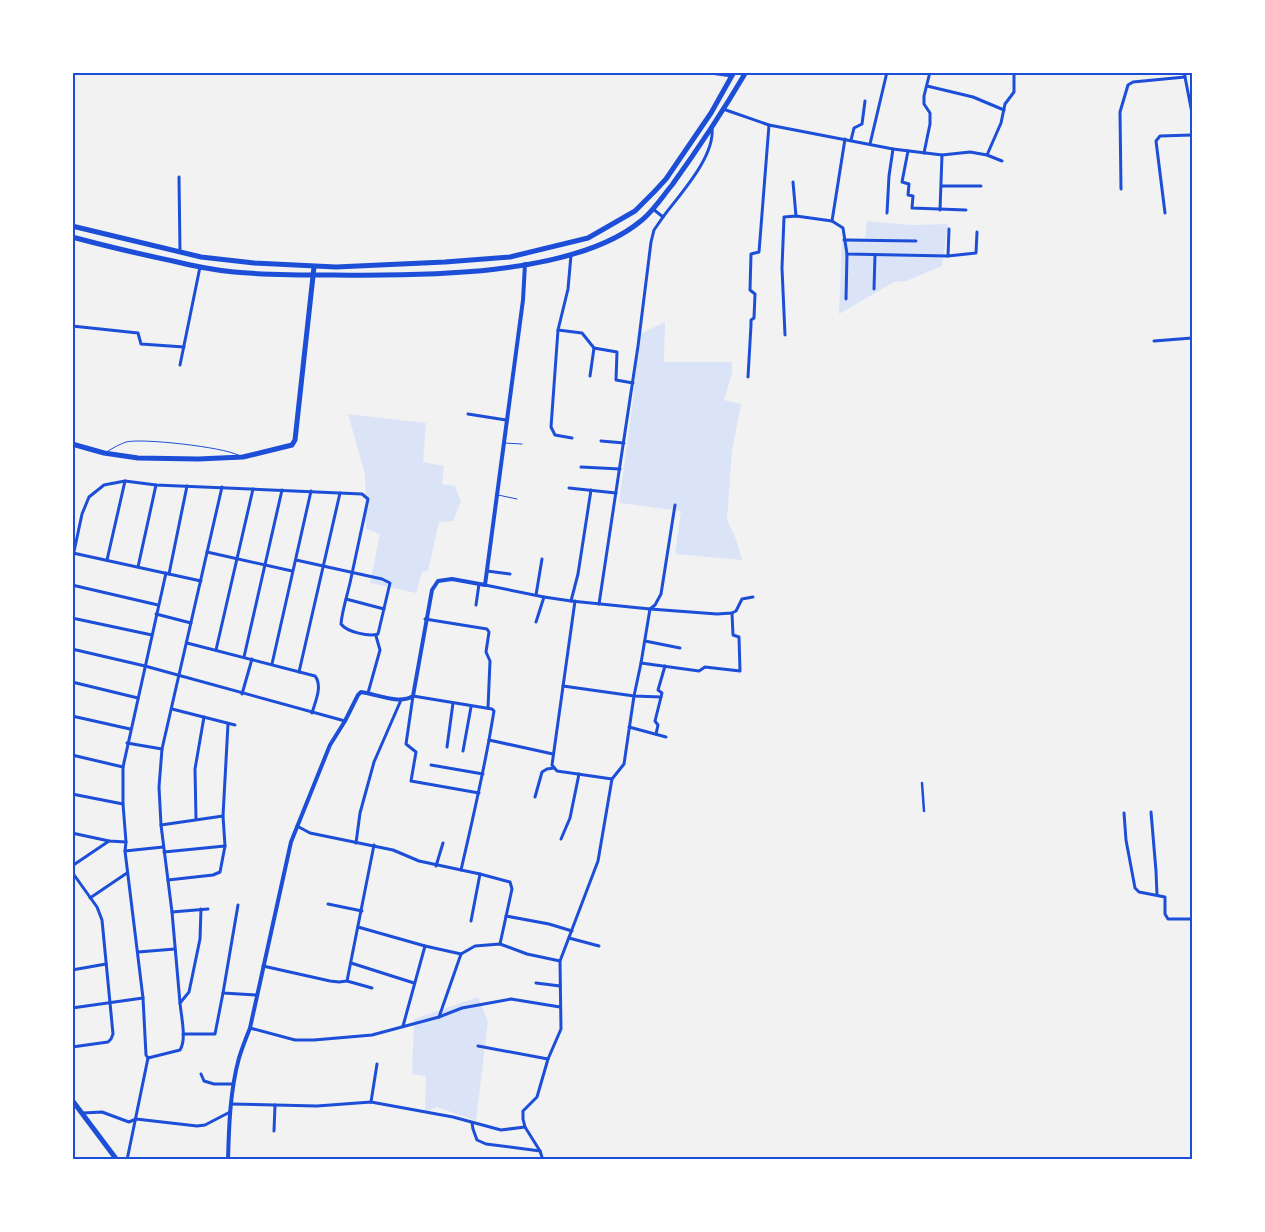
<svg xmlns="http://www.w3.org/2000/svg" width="1265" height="1232" font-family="Arial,sans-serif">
  <rect width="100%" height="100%" fill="#f2f2f2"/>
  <g fill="#dbe4f7">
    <polygon points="867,221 911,225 948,224 942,266 906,281 894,282 839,314 842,238 865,238"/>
    <polygon points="665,322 664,362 732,362 732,374 724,400 741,404 732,451 727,520 736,539 742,560 675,554 681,511 619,503 633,401 638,335"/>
    <polygon points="348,414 426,423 423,462 444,466 442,484 455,486 461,501 453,521 439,522 428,571 422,572 416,593 370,583 380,534 366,529 365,474"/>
    <polygon points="478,997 488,1021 476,1121 437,1107 425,1112 426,1076 412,1074 414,1019"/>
  </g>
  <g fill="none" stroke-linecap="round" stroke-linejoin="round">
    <g stroke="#1d4ed8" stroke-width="1">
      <polyline points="504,443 522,444"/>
      <path d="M108,451C113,448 120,444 126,442C142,438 223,447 238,455"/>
      <polyline points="498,495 517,499"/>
    </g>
    <polyline stroke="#1d4ed8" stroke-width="2.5" points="922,783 924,811"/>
    <g stroke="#1d4ed8" stroke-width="3">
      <polyline points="703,72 732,76"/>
      <polyline points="1184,72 1192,113"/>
      <polyline points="927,86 973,97 1004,110"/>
      <polyline points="723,109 769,125 893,149 942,155 970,152 987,155 1002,161"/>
      <polyline points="845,139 832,221 843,228 847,254 948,256 976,253 977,232"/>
      <polyline points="851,140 854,128 862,124 865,101"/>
      <polyline points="870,144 887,72"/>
      <polyline points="908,151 902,182 909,184 908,195 913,196 912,208 966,210"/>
      <polyline points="924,153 930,124 930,113 924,104 924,96 930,72"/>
      <polyline points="987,155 1001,123 1005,104 1014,92 1014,72"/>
      <polyline points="179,177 180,252"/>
      <polyline points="793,182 796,216"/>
      <polyline points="942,186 981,186"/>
      <polyline points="1121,189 1120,112 1128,85 1133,82 1185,77"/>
      <path d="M653,209L663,217C680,194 715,157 712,128"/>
      <polyline points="940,210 942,155"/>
      <polyline points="887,213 889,176 893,149"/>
      <polyline points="1165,213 1156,141 1160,136 1192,135"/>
      <polyline points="844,240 916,241"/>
      <polyline points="571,255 568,289 558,330 551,427 555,435 572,438"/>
      <polyline points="948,256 949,229"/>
      <polyline points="874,289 875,255"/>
      <polyline points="1192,297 1192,301"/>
      <polyline points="846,299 847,254"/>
      <polyline points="72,326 138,333 141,344 184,347"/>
      <polyline points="558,330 582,333 594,348 617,352 616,380 633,383"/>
      <polyline points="785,335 782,268 784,217 796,216 832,221"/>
      <polyline points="1154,341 1192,338"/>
      <polyline points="180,365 200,267"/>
      <polyline points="590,376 594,348"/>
      <polyline points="748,377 751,325 751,320 754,318 755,294 750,290 751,254 759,252 769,125"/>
      <polyline points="468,414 506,420"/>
      <polyline points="601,441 624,443"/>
      <polyline points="581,467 620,469"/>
      <polyline points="569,488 616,493"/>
      <polyline points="207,552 292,571"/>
      <polyline points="73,553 201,581"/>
      <polyline points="107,560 125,481"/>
      <path d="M72,561L82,514L89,497L104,485L125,481L156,485L362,494L368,499C362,527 356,555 350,583C347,596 342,611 341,624C347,632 369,637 378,634L390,583L382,579L296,560"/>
      <polyline points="138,567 156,485"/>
      <polyline points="487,571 510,574"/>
      <path d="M166,573L123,767V804L126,842L125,851L143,998L146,1055L148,1058L180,1050C187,1039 181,1016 180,1003L189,992L200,939L201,909"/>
      <polyline points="169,574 187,486"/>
      <polyline points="72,585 158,605"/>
      <polyline points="485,585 544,597 571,601 650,609 717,614 732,613 736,611 742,599 753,597"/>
      <polyline points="536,595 542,559"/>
      <polyline points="346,599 384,609"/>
      <polyline points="571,601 578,574 591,490"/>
      <polyline points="575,601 552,765 557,771 612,779"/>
      <polyline points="599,604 638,346 651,242 654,230 663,217"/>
      <polyline points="476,605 479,584"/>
      <polyline points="650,609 655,605 661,594 675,505"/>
      <polyline points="156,614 191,623"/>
      <polyline points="72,618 152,635"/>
      <polyline points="425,619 487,629 489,632 486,652 490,661 488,708"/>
      <polyline points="536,622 544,597"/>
      <polyline points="645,641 680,648"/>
      <path d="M187,643L315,676C323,686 315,702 312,713"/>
      <polyline points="72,649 145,666 345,721"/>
      <polyline points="216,650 253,489"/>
      <polyline points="244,657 282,490"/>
      <polyline points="641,663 699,671 705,667 740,671 739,637 733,635 732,613"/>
      <polyline points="272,664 311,491"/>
      <polyline points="299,672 340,493"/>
      <polyline points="72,682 138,698"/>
      <polyline points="563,686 634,696 661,697"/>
      <polyline points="368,693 380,650 376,636"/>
      <polyline points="242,694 252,659"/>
      <polyline points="172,709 235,725"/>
      <polyline points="72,716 130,729"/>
      <polyline points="629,727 666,737"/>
      <polyline points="656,734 658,725 655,721 662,693 658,690 665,666"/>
      <polyline points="127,743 162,749"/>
      <polyline points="447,747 453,703"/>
      <polyline points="463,751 471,707"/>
      <polyline points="72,755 123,767"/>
      <polyline points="431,765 483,774"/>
      <polyline points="479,793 411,781 416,752 406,744 413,696 492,709 494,711 489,740 553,754"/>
      <polyline points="72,794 123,804"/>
      <polyline points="535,797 542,772 547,769 554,768"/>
      <polyline points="1151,812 1156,871 1157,895"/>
      <polyline points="1124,813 1126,840 1135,888 1139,892 1165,897 1165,914 1168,919 1192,919"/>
      <polyline points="196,819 195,769 204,717"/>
      <polyline points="161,825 223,816"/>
      <polyline points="297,826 310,833 393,850 419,861 480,874 510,882 512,889 500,944"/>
      <polyline points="72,833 109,841 126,842"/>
      <polyline points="561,839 570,818 579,774"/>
      <polyline points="356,843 360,813 374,762 401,700"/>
      <polyline points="125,851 163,847"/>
      <polyline points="164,852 225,846"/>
      <polyline points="72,866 109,841"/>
      <polyline points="436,866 443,843"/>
      <path d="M461,870C471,827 481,783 489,740"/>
      <polyline points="72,872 97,907 102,920 113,1034 111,1039 108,1042 72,1047"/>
      <polyline points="168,880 213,875 220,872 225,846 223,816 228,724"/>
      <polyline points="90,898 127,873"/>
      <polyline points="328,904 362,911"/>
      <polyline points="238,905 223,993 257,995"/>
      <polyline points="172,912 208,909"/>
      <polyline points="506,916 549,924 572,931"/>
      <polyline points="471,921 480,874"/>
      <polyline points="569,938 599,946"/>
      <polyline points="138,952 175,949"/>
      <polyline points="461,954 475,946 500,944 527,954 560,961"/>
      <polyline points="351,963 414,983"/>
      <polyline points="263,966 330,981 339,982 347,981 374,845"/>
      <polyline points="72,970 106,964"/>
      <polyline points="347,981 372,988"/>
      <polyline points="536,983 560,986"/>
      <polyline points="180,1003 172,912 161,825 159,787 162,749 222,487"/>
      <polyline points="72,1008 143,998"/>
      <polyline points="439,1017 462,1008 511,999 560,1007"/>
      <polyline points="403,1026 425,946"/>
      <polyline points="250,1028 295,1040 314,1040 372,1035 439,1017 461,954 425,946 358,927"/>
      <polyline points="183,1034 215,1034 223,993"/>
      <polyline points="478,1046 548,1059"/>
      <polyline points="201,1074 204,1081 214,1084 233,1084"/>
      <polyline points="371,1102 377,1064"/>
      <polyline points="231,1104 317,1106 371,1102 453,1117 501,1130 525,1127"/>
      <polyline points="83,1113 102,1112 129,1122 136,1119 197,1126 205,1125 230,1112"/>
      <polyline points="472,1123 473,1129 477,1140 486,1144 540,1151"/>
      <polyline points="274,1131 275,1105"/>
      <polyline points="127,1160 148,1058"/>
      <polyline points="543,1160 540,1151 525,1127 523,1119 523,1111 537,1097 548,1059 561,1029 560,961 598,861 612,779 624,764 634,696 641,663 650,609"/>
    </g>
    <g stroke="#1d4ed8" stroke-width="4">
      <polyline points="72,73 73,72"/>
      <path d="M228,1160C229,1125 230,1091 239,1058C242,1048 246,1038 250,1028L291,842L330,745L345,721L358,695L361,692C376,694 399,705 413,696L432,590L438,581L452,579L485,585L523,300L525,264"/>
    </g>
    <g stroke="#1d4ed8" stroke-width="5">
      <polyline points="72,444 104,453 138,458 198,459 243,457 292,445 295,440 314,267"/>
      <polyline points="72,1100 117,1160"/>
    </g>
    <g stroke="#1d4ed8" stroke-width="5">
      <polyline points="72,226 201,257 254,263 336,267 445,262 510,257 588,238 635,211 654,192 666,179 711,113 734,72"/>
      <path d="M72,237C106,246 139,254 173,261C193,266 213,270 234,272C267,275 301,275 334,275C419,276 575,277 642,220C654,210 662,197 672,185C698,149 723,111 746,72"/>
    </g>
  </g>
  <rect width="1265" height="1232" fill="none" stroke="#ffffff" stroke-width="148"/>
  <rect x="74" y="74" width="1117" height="1084" fill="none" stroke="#1d4ed8" stroke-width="2"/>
</svg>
